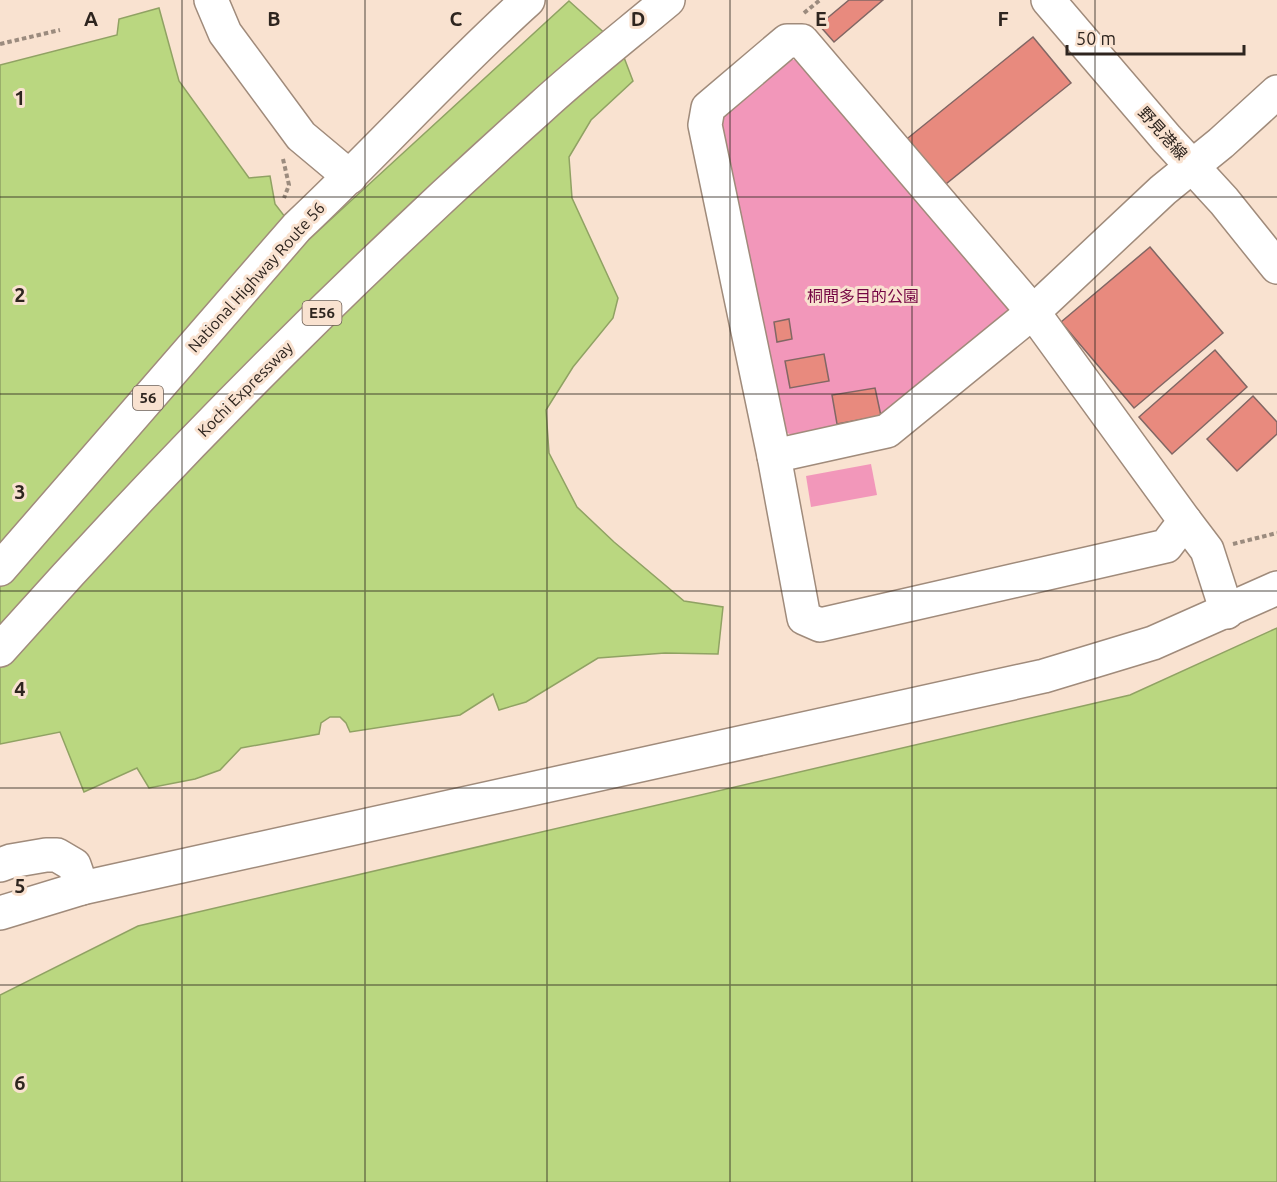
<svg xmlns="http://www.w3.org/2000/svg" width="1277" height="1182" font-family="Ubuntu,'Noto Sans JP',sans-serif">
  <rect width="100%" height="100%" fill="#f9e2d0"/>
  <g fill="#f297ba">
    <polygon points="782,60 800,60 1007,300 1008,315 884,421 796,437 781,430 720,119"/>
    <polygon points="871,464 877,495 811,507 806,476"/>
  </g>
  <g fill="#bad780" stroke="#90a263" stroke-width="1.5">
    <polygon points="569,1 620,47 633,81 591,120 569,157 572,198 618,298 613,318 573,367 546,410 549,453 577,507 614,542 684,601 723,607 718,654 665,653 598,658 526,702 499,710 493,694 460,715 350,732 346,723 340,717 330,717 321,723 319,734 241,748 220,770 195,779 149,788 137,768 84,792 60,732 0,744 0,65 117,35 119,19 159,8 179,81 249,178 270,176 275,204 305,243"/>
    <polygon points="1277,628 1277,1182 0,1182 0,995 138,926 1130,695"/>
  </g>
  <g fill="#e88a7e" stroke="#826764" stroke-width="1.5">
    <polygon points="849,0 883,0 834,42 819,25"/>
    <polygon points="1033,37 1071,83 936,192 898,146"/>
    <polygon points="1150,247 1223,333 1134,408 1061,322"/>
    <polygon points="789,319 792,339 777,342 774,322"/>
    <polygon points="1215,350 1247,387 1172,454 1139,417"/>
    <polygon points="824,354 829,381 790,388 785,361"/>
    <polygon points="875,388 881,416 837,424 832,395"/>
    <polygon points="1253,396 1277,422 1277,434 1237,471 1207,439"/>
  </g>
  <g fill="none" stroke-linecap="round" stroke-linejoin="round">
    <defs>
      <g id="minor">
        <polyline points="211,0 225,33 301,136 350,177"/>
        <polygon points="787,41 802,41 1033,312 1185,521 1166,546 820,625 804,618 774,456 705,125 708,108"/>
        <polyline points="774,456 887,431 1033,312 1163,190 1221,143 1277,92"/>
        <polyline points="1185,521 1207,550 1227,612"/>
        <polyline points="0,865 11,861 46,855 57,855 74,865 82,888"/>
        <polyline points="0,913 82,888 1044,676 1153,643 1277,588"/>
      </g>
      <polyline id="major" points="1048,0 1167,139 1224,201 1277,267"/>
      <g id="highway">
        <path d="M0,569L297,227C376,153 448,72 528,0"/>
        <path d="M0,650C169,460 349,279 539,109C580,71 625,36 668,0"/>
      </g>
    </defs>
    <use href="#minor" stroke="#a08b7b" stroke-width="36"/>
    <use href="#major" stroke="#a08b7b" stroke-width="36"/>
    <use href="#highway" stroke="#a08b7b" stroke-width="36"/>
    <g stroke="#9b8b7e" stroke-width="4" stroke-dasharray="4.5 3" stroke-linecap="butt">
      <polyline points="804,13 820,0"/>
      <polyline points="0,44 60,30"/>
      <polyline points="283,159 289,185 284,198"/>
      <polyline points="1233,544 1277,533"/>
    </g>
    <use href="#minor" stroke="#fff" stroke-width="33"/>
    <use href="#major" stroke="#fff" stroke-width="33"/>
    <use href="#highway" stroke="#fff" stroke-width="33"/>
  </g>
  <path fill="none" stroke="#2e251f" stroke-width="1.5" stroke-opacity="0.55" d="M182,0V1182M365,0V1182M547,0V1182M730,0V1182M912,0V1182M1095,0V1182M0,197H1277M0,394H1277M0,591H1277M0,788H1277M0,985H1277"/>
  <g text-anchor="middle" stroke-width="6" stroke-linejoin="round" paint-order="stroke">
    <g fill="#f9e2d0" stroke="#6b5e54" stroke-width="1.5">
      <rect x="302.5" y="301" width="39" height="24" rx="4.5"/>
      <rect x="133" y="386" width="30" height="24" rx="4.5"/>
    </g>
    <g font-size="15" font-weight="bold" fill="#2e251f">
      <text x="322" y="318">E56</text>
      <text x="148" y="403">56</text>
    </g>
    <g font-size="16" fill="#2e251f" stroke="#f9e2d0">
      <text transform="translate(1163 133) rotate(48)" y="6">野見港線</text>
      <text transform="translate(256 277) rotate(-48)" y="6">National Highway Route 56</text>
      <text transform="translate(245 389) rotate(-45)" y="6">Kochi Expressway</text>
    </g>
    <g font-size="16" fill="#740543" stroke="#f9e2d0">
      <text x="863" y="302">桐間多目的公園</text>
    </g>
  </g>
  <g font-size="20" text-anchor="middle" font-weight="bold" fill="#2e251f" stroke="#f9e2d0" stroke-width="6" stroke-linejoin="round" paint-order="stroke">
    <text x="91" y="26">A</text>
    <text x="274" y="26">B</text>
    <text x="456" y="26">C</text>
    <text x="638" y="26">D</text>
    <text x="821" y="26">E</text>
    <text x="1003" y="26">F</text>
    <text x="20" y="105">1</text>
    <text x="20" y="302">2</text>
    <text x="20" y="499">3</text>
    <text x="20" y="696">4</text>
    <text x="20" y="893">5</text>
    <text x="20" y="1090">6</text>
  </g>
  <path d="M1067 45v9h177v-9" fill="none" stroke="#2e251f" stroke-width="3"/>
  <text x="1076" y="45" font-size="18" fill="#2e251f" stroke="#f9e2d0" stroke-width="4.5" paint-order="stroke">50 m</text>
</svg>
